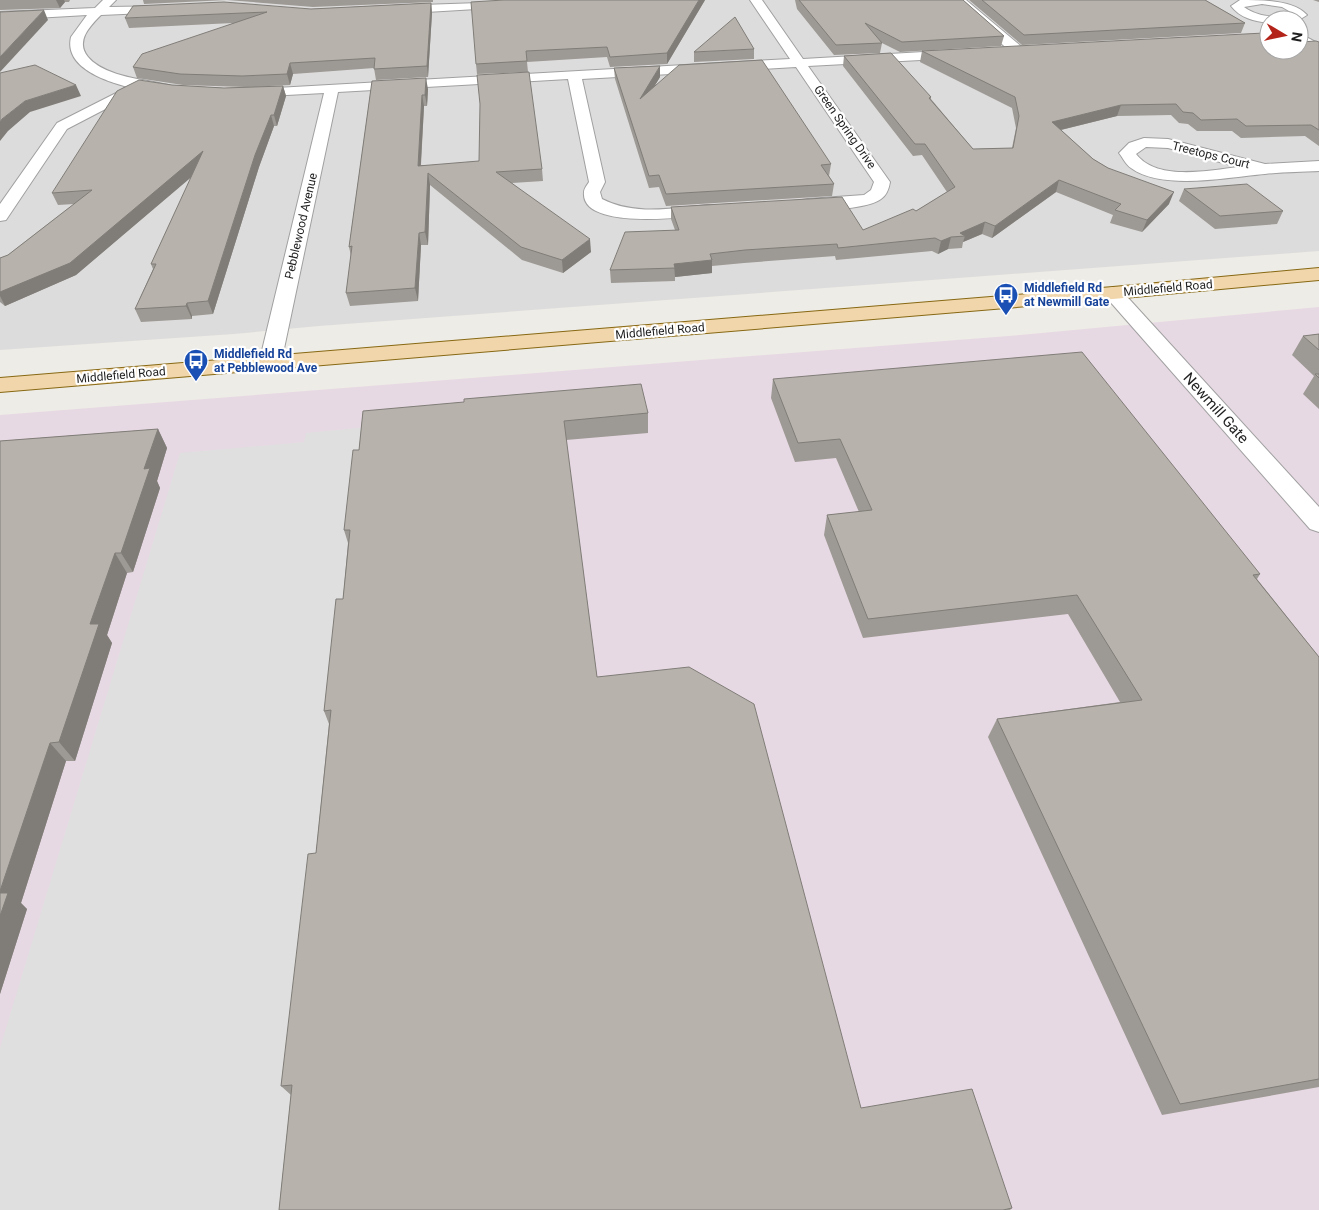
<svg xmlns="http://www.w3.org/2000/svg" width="1319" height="1210" font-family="Roboto,sans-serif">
  <rect width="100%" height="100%" fill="#eeece6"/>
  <path fill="#dddcdc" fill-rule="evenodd" d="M0,0H1319V251L319,326L234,334L0,350ZM1269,20H1299V50H1269Z"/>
  <polygon fill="#e7d9e3" points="1319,307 1319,1210 0,1210 0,415 1020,335"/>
  <polygon fill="#dfdfdf" points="368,427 293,1210 0,1210 0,1048 180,453 304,442 306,433"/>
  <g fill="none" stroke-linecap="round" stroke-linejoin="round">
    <defs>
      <g id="minor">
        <path d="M103,0H116L109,7L172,6L174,8L172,10L168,12L101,15C90,26 75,41 88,57C109,82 169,80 176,89L169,93L142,90L67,129L6,220L0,221V204L57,123L128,87C105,81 64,67 71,37L87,15L0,20V12L95,8Z"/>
        <path d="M750,0H762L803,59L958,50L964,54L958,58L808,66L890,182C889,188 887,195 881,199C868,209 818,212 802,208L800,204L802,200L808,199L864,195L871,190L874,182L796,67L582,79L605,182L600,192L602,199C635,216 673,208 708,205L714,206L717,210L714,214L708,215C687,217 580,231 584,192C584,189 587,185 589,182L568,79L338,92L281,363L277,367L270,369L263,367L259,363L324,93L247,97L242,96L240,93L242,90L790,59Z"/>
        <polygon points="953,0 966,0 1023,48 1024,51 1023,54 1013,54"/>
        <path d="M1240,0C1262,0 1294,0 1307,15L1299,20H1269V23C1254,21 1240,18 1231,6ZM1262,4L1282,7L1294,14C1279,19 1257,17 1244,7Z"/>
        <polygon points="508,2 512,3 514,5 512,7 393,14 387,10 393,6"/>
        <polygon points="1299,33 1319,44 1319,53 1299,42"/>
        <path d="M1144,138L1168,139L1265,164L1319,161V171C1301,172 1283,172 1265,174C1229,177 1162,191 1131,168C1126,165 1123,158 1119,153L1129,143ZM1146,147L1168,148L1238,167C1207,171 1157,181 1136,154Z"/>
        <polygon points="1113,287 1120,289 1319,507 1319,532 1310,529 1106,297 1103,293 1106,289"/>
      </g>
      <polygon id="major" points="1319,268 1319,280 1113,299 0,392 0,378 1113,287"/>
    </defs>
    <use href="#minor" stroke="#a0a0a0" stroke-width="2"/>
    <use href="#major" stroke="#876813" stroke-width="2"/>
    <use href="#minor" fill="#fff" fill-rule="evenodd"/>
    <use href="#major" fill="#f0d6aa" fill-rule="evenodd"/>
  </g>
  <g fill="#9d9994">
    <polygon points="0,0 70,0 69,2 65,2 60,8 0,10"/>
    <polygon points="143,0 433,0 433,2 313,7 227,0 144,4"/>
    <polygon points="705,0 667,64 610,67 607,57 527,62 528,72 477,74 476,64"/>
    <polygon points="795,0 963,0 1004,36 1001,46 900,52 882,43 880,53 834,55 797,9"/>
    <polygon points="969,0 1205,0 1245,23 1241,33 1022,45"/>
    <polygon points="1313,0 1319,0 1319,2"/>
    <polygon points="431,3 432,13 428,77 376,80 374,68 293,74 290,85 247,87 283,86 286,96 277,126 274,126 259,167 213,314 192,316 192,319 141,322 135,309 153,269 151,264 192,176 76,275 5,306 0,302 0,258 8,255 74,204 58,205 52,193 172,85 224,88 245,87 183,85 137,78 133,67 233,23 129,28 125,18"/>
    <polygon points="1319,42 1319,146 1305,136 1241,138 1232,131 1197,131 1188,124 1179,123 1171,115 1117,116 1061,130 1093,159 1169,204 1142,232 1110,223 1113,215 1056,192 992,238 982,234 963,242 962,248 948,249 938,254 932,251 836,260 835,256 744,263 712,266 712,273 675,277 675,281 611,283 610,270 675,230 671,219 671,207 863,230 916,211 947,192 922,155 913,156 843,66 844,56 931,97 931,99 973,149 1012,148 1016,128 1012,108 920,62 922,51 1269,50"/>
    <polygon points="754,49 754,59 694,62 694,52"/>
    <polygon points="614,68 660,77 654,87 831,164 829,176 834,184 832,196 666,206 659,187 649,188 615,79"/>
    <polygon points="372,81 428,89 427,106 424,106 421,165 542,169 543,181 512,183 591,252 563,273 522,260 430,185 428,245 421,245 418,301 350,306 346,293 351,256 349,247"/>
    <polygon points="1184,189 1283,211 1277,224 1215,229 1179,201"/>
    <polygon points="1319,334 1319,409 1303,394 1314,376 1292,355 1303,336"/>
    <polygon points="773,379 1260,574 1257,579 1319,657 1319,1087 1162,1115 988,737 997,719 1120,702 1068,614 863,638 824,535 827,515 859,512 836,458 795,462 771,398"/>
    <polygon points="363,411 648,413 648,433 566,440 597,677 861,1108 1012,1208 1010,1210 279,1210 291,1095 281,1086 316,853 329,724 324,711 343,599 348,543 344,530 359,450"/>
    <polygon points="158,429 167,448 157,481 160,488 133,572 127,573 107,635 112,643 75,761 66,761 21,903 27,909 0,994 0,441"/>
  </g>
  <g fill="#807d78">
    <polygon points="56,0 64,0 65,2 60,8"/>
    <polygon points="699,0 705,0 667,64 667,53"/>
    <polygon points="431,3 432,13 428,77 427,66"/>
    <polygon points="44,10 48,20 0,72 0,57"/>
    <polygon points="290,63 293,74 290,85 287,74"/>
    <polygon points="660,66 660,77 640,110 640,99"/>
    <polygon points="426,78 428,89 427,106 425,95"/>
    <polygon points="76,85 81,96 30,112 8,131 0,141 0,122 2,119 25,101"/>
    <polygon points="283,86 286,96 277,126 274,115"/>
    <polygon points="422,95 424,106 420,177 418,166"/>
    <polygon points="1121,105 1117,116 1048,133 1052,122"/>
    <polygon points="271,115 274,126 259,167 213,314 208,301 255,155"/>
    <polygon points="203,151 208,163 76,275 5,306 0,296 0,292"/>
    <polygon points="428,173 430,185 428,245 425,232"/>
    <polygon points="1059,180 1056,192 992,238 995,226"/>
    <polygon points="1174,192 1169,204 1142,232 1147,220"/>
    <polygon points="985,222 982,234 963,242 965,236 960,233"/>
    <polygon points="419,233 421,245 418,301 415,288"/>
    <polygon points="951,237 948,249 938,254 941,241"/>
    <polygon points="590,239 591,252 563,273 562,260"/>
    <polygon points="712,260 712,273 675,277 674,264"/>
    <polygon points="187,303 192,316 192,319 186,306"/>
    <polygon points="158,429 167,448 157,481 160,488 133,572 121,553 144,469"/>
    <polygon points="115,553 127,573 107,635 112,643 75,761 59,742 90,624"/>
    <polygon points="50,743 66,761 21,903 27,909 0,994 0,891"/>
  </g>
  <g fill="#b7b2ac" stroke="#807d78">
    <polygon points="504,0 699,0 667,53 610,57 607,47 526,51 527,61 476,64 471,2"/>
    <polygon points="799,0 963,0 1004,36 902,42 865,23 882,43 836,45"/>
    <polygon points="982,0 1205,0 1245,23 1024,35"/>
    <polygon points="224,2 311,9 431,3 427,66 374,69 375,58 290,63 287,74 242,76 180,74 133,67 142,54 267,12 125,18 133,6"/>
    <polygon points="44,10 0,57 0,12"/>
    <polygon points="735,17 754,49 694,52"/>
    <polygon points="1264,33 1269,36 1269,50 1299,50 1299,42 1316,41 1319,42 1319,130 1311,125 1246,126 1237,119 1201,120 1193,113 1183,112 1176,104 1121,105 1052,122 1093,159 1108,168 1174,192 1147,220 1115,210 1121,204 1059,180 995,226 985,222 960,233 965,236 951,237 941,241 935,238 838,248 837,244 745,250 710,254 712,260 674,264 675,268 610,270 625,232 679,230 671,207 842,197 863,230 913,209 916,211 955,187 925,144 915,144 844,56 891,53 931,97 929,98 973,149 1013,148 1019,116 1015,97 922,51"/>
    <polygon points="762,60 831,164 821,165 834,184 666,194 659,175 649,176 614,68 660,66 640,99 679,65"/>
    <polygon points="35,65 76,85 25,101 2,119 0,122 0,73"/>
    <polygon points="529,72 542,169 496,172 590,239 562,260 521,247 428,173 425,232 419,233 415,288 346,293 352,246 349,247 372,81 426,78 425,95 422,95 418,166 479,161 480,104 477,75"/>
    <polygon points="139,80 172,85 224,88 283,86 274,115 271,115 255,155 208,301 187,303 186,306 135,309 156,264 151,264 203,151 70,263 0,292 0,258 8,255 92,190 52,193 117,91"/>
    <polygon points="1247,184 1283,211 1220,216 1184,189"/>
    <polygon points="1319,334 1319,350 1303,336"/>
    <polygon points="1082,352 1260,574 1253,575 1319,657 1319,1079 1180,1104 997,719 1142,700 1077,595 868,619 827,515 872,510 840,439 798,443 773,379"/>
    <polygon points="1315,374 1319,374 1319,378"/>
    <polygon points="641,384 648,413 564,421 597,677 689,667 754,704 861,1108 972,1089 1012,1208 1003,1210 279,1210 292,1085 281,1086 308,854 316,853 331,710 324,711 336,599 343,599 350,530 344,530 353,450 359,450 363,411 464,402 464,399"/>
    <polygon points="158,429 144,469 150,468 121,553 115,553 90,624 99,624 59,742 50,743 0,891 0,441"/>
    <polygon points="0,893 8,893 0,916"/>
  </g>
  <defs>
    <symbol id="bus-pin" viewBox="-11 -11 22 30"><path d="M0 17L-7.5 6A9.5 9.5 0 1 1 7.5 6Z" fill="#1a4fb4" stroke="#fff"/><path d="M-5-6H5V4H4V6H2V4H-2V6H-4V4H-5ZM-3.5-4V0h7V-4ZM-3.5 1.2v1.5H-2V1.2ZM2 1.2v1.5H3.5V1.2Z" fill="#fff"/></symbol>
  </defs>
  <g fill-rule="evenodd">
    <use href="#bus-pin" x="992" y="281" width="28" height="38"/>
    <use href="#bus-pin" x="182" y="347" width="28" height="38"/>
  </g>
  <g text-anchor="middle" stroke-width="4.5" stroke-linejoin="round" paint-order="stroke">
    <g font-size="12" fill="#1f1f1f" stroke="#fff">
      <text transform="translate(845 127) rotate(55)" y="4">Green Spring Drive</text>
      <text transform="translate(1211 155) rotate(14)" y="4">Treetops Court</text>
      <text transform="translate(301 226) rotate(-77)" y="4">Pebblewood Avenue</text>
      <text transform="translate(1168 288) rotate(-5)" y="4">Middlefield Road</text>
      <text transform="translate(660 331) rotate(-5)" y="4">Middlefield Road</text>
      <text transform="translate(121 375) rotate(-5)" y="4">Middlefield Road</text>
    </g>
    <g font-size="12" font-weight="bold" fill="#164399" stroke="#fff" text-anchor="start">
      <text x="1024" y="292">Middlefield Rd<tspan x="1024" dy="14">at Newmill Gate</tspan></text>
      <text x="214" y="358">Middlefield Rd<tspan x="214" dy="14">at Pebblewood Ave</tspan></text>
    </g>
    <g font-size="15" fill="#1f1f1f" stroke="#fff">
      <text transform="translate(1216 408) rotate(48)" y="5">Newmill Gate</text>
    </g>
  </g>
  <g transform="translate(1284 35) rotate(99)"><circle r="24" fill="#ffffff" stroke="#a5a5a5"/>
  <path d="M0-4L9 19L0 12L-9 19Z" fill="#b42319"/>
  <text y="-8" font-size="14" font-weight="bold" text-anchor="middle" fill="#1f1f1f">N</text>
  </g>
</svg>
